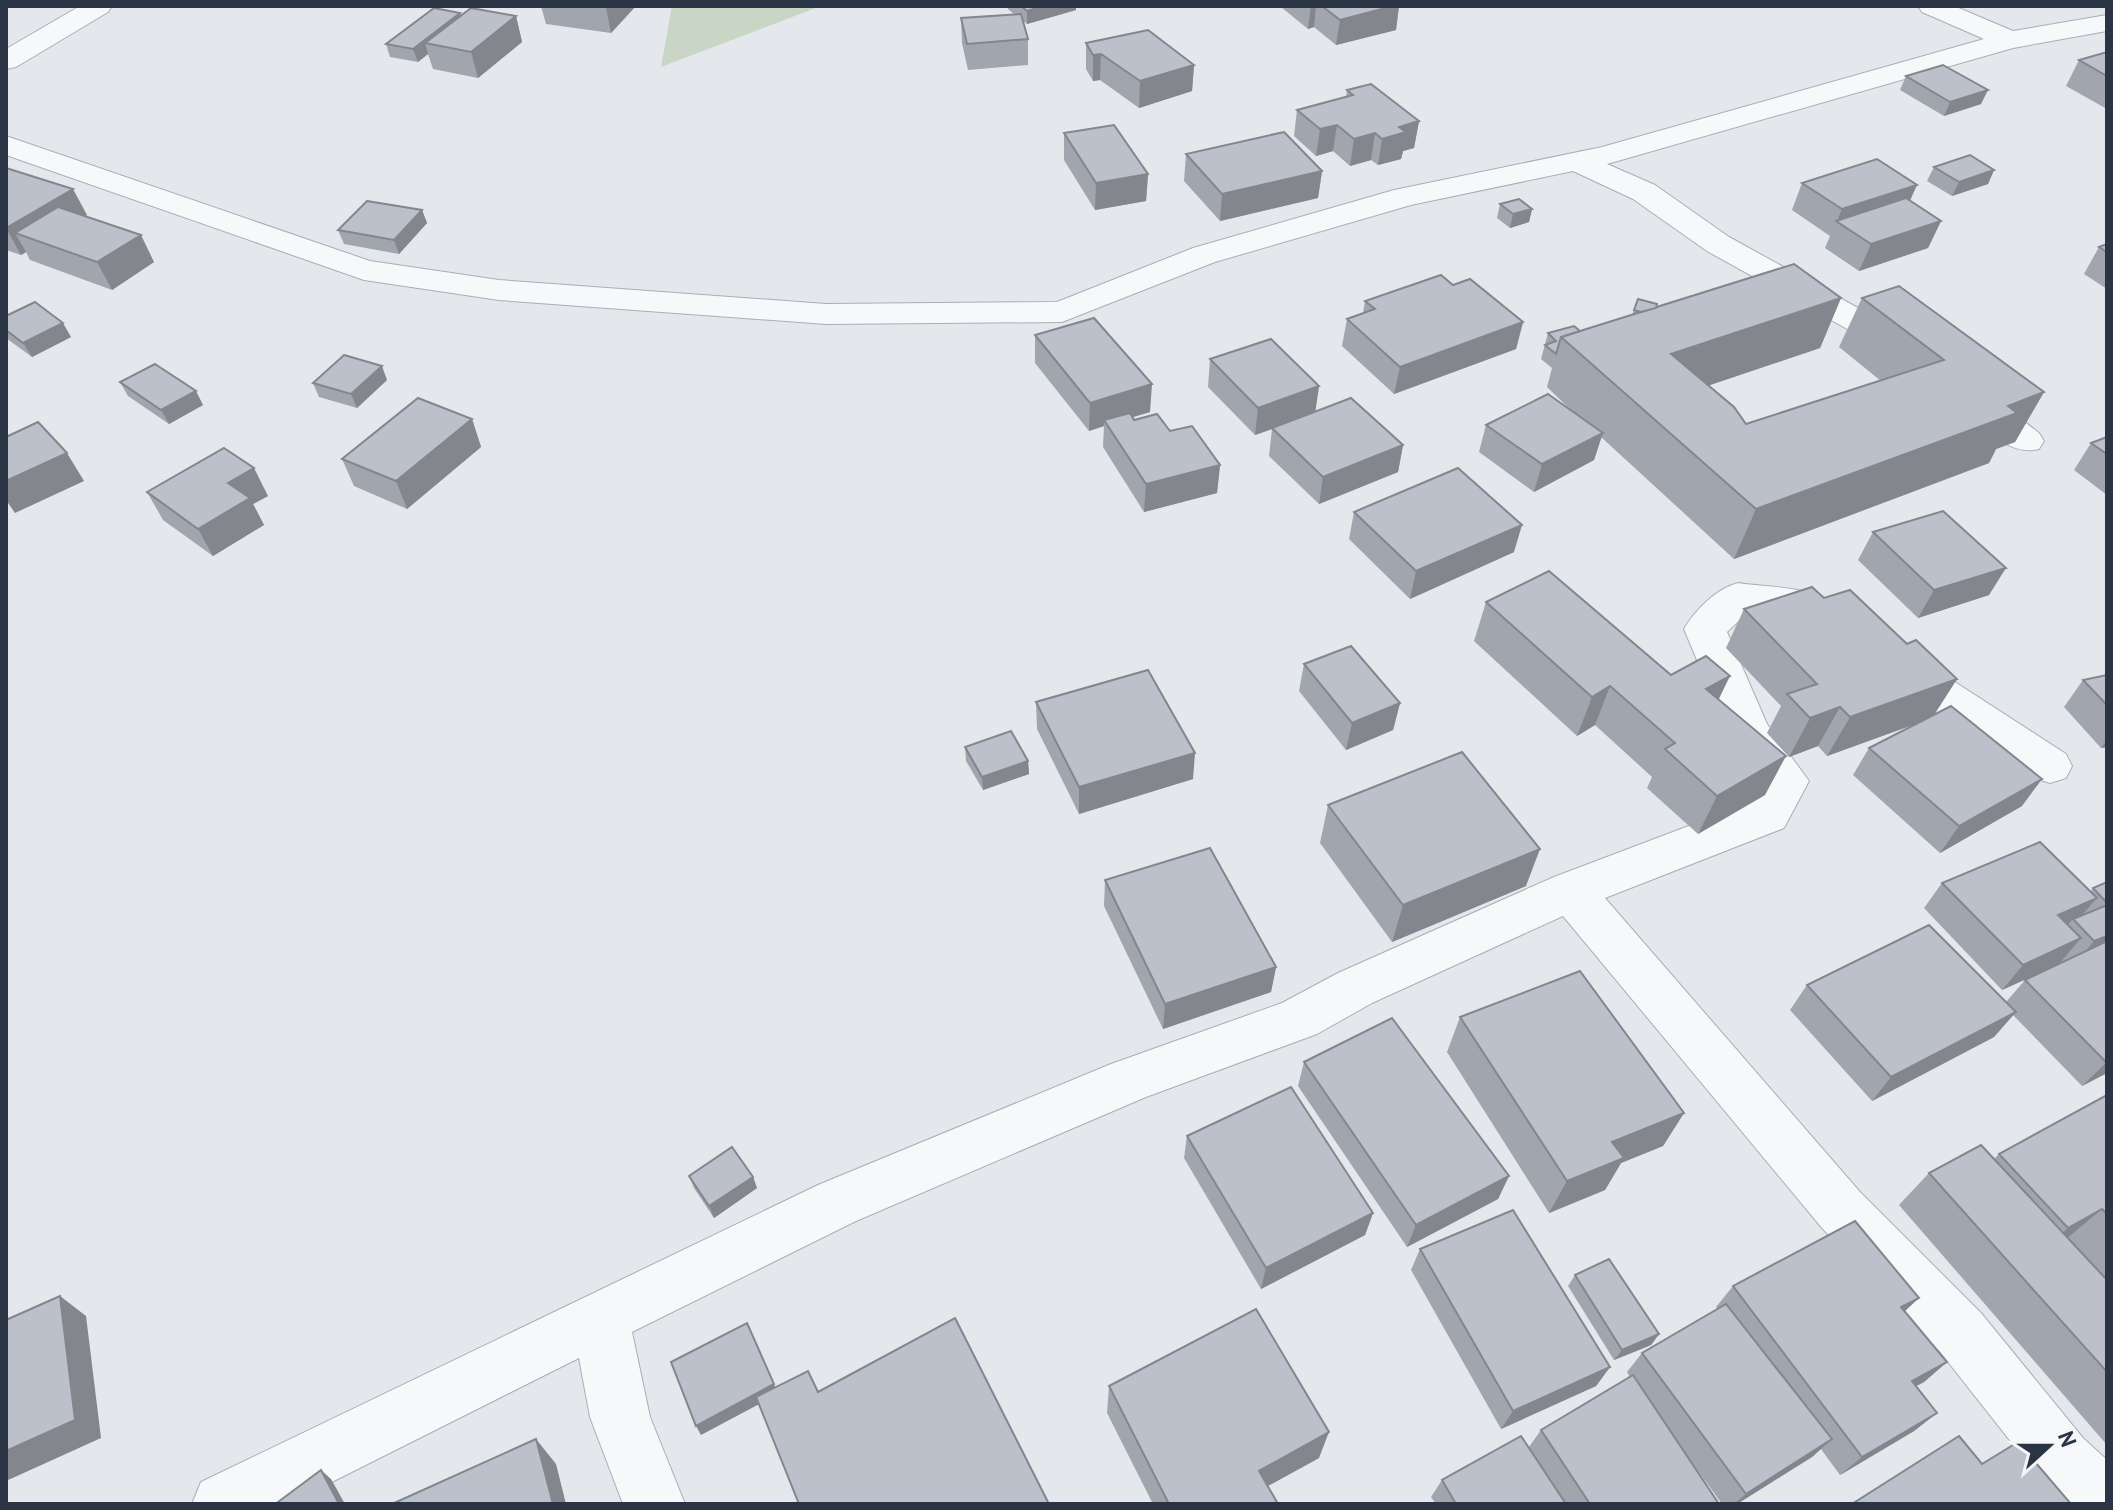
<svg xmlns="http://www.w3.org/2000/svg" width="2113" height="1510" font-family="'PT Sans',sans-serif">
  <rect width="100%" height="100%" fill="#e4e7ec"/>
  <polygon fill="#c9d6c5" points="672,6 821,6 661,67"/>
  <g fill="none" stroke-linecap="round" stroke-linejoin="round">
    <defs>
      <g id="street">
        <polygon points="80,6 112,6 108,12 16,67 6,69 6,49"/>
        <polygon points="1918,6 1954,6 2013,31 2107,15 2107,31 2013,48 1607,164 1655,185 1729,237 1918,341 1923,348 1918,355 1906,358 1894,355 1707,251 1633,199 1573,171 1411,205 1215,262 1062,322 826,324 499,300 364,280 6,155 6,136 370,261 499,280 826,304 1057,302 1193,248 1394,190 1602,147 1984,39 1922,12"/>
        <path d="M1973,389L1986,392L2039,433L2044,441L2039,449C2009,457 1983,426 1960,408L1955,400L1960,392Z"/>
        <path d="M1738,583C1771,588 1826,585 1844,617L1838,627L1824,632L1800,621L1747,613L1727,632L1767,724L1809,781L1784,828L1605,898L1860,1192L1981,1313L2083,1438L2107,1460V1504H2065L2041,1480L1941,1353L1822,1228L1563,916L1372,1003L1317,1034L1146,1097L856,1221L632,1332L650,1417L685,1504H623L590,1417L579,1358L288,1504H192L201,1482L818,1185L1111,1064L1282,1003L1338,973L1554,877L1752,802L1763,783L1727,732L1684,629C1696,609 1716,589 1738,583Z"/>
        <polygon points="1895,649 1910,653 2066,754 2072,766 2066,778 2050,783 2034,778 1880,675 1874,664 1880,653"/>
      </g>
    </defs>
    <use href="#street" stroke="#a9aeb7" stroke-width="2"/>
    <use href="#street" fill="#f7f8fa" fill-rule="evenodd"/>
  </g>
  <g fill="#a1a5ae">
    <polygon points="541,6 634,6 635,7 611,33 546,24"/>
    <polygon points="1008,6 1076,6 1076,10 1027,24 1022,20 1028,39 1028,65 968,70 962,43 961,18 1014,14 1008,9"/>
    <polygon points="1281,6 1399,6 1396,30 1336,45 1314,27 1308,29 1281,7"/>
    <polygon points="460,13 461,15 516,16 522,42 478,78 433,69 428,54 418,62 390,57 386,44"/>
    <polygon points="1086,43 1194,65 1192,91 1139,108 1100,80 1093,81 1086,69"/>
    <polygon points="2107,52 2107,109 2066,86 2079,60"/>
    <polygon points="1906,76 1981,104 1944,116 1900,90"/>
    <polygon points="1347,90 1419,121 1414,148 1403,151 1401,159 1378,165 1371,160 1350,166 1333,151 1316,156 1294,136 1297,110 1346,97"/>
    <polygon points="1064,133 1148,174 1146,201 1095,210 1064,160"/>
    <polygon points="1186,154 1322,171 1318,198 1220,221 1184,181"/>
    <polygon points="1934,167 1994,170 1988,184 1952,196 1927,181"/>
    <polygon points="6,168 87,215 85,216 154,262 112,290 30,260 26,252 21,255 6,250"/>
    <polygon points="1802,183 1910,201 1941,221 1928,248 1859,271 1825,248 1830,236 1792,210"/>
    <polygon points="1500,204 1532,209 1529,222 1510,228 1497,218"/>
    <polygon points="422,210 427,223 399,254 344,244 338,230"/>
    <polygon points="2107,244 2107,289 2084,274 2099,247"/>
    <polygon points="1453,285 1523,322 1516,349 1394,394 1342,346 1347,319 1363,313 1365,301"/>
    <polygon points="1841,298 1820,348 1709,385 1746,424 1881,381 1839,347 1862,298 2044,392 2015,442 1996,449 1989,463 1734,559 1601,437 1594,460 1534,492 1479,452 1486,425 1574,413 1547,387 1552,368 1541,359 1548,333 1580,331 1632,315 1638,299 1656,307"/>
    <polygon points="6,316 71,337 32,357 6,338"/>
    <polygon points="1035,335 1150,412 1132,417 1134,420 1170,431 1220,465 1217,493 1144,512 1103,447 1104,426 1089,431 1035,363"/>
    <polygon points="1210,359 1319,386 1315,411 1403,445 1398,472 1319,504 1269,456 1272,429 1255,435 1208,387"/>
    <polygon points="387,380 357,408 319,397 313,383"/>
    <polygon points="120,382 203,405 169,424 128,396"/>
    <polygon points="472,419 481,447 407,509 354,486 342,459"/>
    <polygon points="2107,437 2107,495 2074,470 2091,443"/>
    <polygon points="147,492 268,496 253,504 264,525 213,556 163,520"/>
    <polygon points="1354,512 1514,552 1410,599 1349,539"/>
    <polygon points="1873,532 1989,595 1918,618 1858,560"/>
    <polygon points="1824,598 1907,644 1957,679 1934,715 2022,806 1940,853 1853,775 1869,748 1918,723 1827,756 1818,746 1789,757 1767,733 1781,706 1726,648 1744,609"/>
    <polygon points="1486,602 1671,675 1718,699 1765,795 1698,834 1647,788 1652,777 1595,725 1577,736 1474,641"/>
    <polygon points="1304,664 1400,703 1393,730 1346,750 1299,691"/>
    <polygon points="2107,675 2107,747 2101,748 2064,707 2083,680"/>
    <polygon points="1036,702 1193,779 1079,814 1037,729"/>
    <polygon points="965,747 1028,761 1029,774 983,790 966,761"/>
    <polygon points="1328,805 1526,886 1392,942 1320,843"/>
    <polygon points="1105,880 1276,967 1271,992 1163,1029 1104,906"/>
    <polygon points="2107,882 2107,1073 2082,1086 2013,1015 1994,1037 1872,1101 1790,1010 1807,985 2006,1002 2025,980 2057,965 2002,990 1924,908 1942,883 2091,891 2093,888"/>
    <polygon points="1460,1017 1684,1113 1663,1146 1621,1163 1605,1190 1549,1213 1447,1052"/>
    <polygon points="1304,1062 1509,1176 1498,1199 1407,1247 1298,1086"/>
    <polygon points="2107,1095 2107,1445 1899,1205 1929,1173 1994,1159 1999,1154"/>
    <polygon points="1187,1136 1373,1213 1365,1235 1261,1289 1184,1158"/>
    <polygon points="689,1176 753,1177 757,1188 714,1218 694,1188"/>
    <polygon points="1420,1249 1610,1367 1596,1386 1501,1429 1411,1270"/>
    <polygon points="1575,1275 1659,1334 1651,1345 1614,1360 1568,1286"/>
    <polygon points="1733,1286 1919,1298 1904,1312 1947,1362 1924,1382 1916,1386 1937,1413 1914,1431 1840,1475 1821,1449 1812,1457 1737,1504 1722,1504 1680,1446 1719,1504 1436,1504 1431,1497 1442,1480 1529,1447 1541,1430 1630,1377 1627,1372 1642,1353 1718,1309 1716,1307"/>
    <polygon points="1109,1386 1319,1458 1268,1486 1278,1504 1153,1504 1107,1413"/>
  </g>
  <g fill="#83868d">
    <polygon points="607,6 634,6 635,7 611,33 606,7"/>
    <polygon points="1044,6 1076,6 1076,10 1027,24 1027,11"/>
    <polygon points="1311,6 1316,6 1314,27 1308,29"/>
    <polygon points="1393,6 1399,6 1396,30 1336,45 1340,20"/>
    <polygon points="460,13 464,26 425,43 428,54 418,62 413,49"/>
    <polygon points="516,16 522,42 478,78 471,52"/>
    <polygon points="1101,54 1100,80 1093,81 1093,55"/>
    <polygon points="1194,65 1192,91 1139,108 1140,81"/>
    <polygon points="1988,90 1981,104 1944,116 1950,102"/>
    <polygon points="1419,121 1414,148 1403,151 1401,159 1378,165 1382,139 1399,127"/>
    <polygon points="1337,125 1333,151 1316,156 1320,129"/>
    <polygon points="1375,133 1371,160 1350,166 1354,139"/>
    <polygon points="1994,170 1988,184 1952,196 1959,182"/>
    <polygon points="1322,171 1318,198 1220,221 1222,194"/>
    <polygon points="1148,174 1146,201 1095,210 1096,183"/>
    <polygon points="1917,185 1905,212 1837,221 1842,209"/>
    <polygon points="73,189 87,215 42,243 15,233 26,252 21,255 6,228"/>
    <polygon points="1532,209 1529,222 1510,228 1513,214"/>
    <polygon points="422,210 427,223 399,254 394,240"/>
    <polygon points="1941,221 1928,248 1859,271 1871,244"/>
    <polygon points="141,235 154,262 112,290 97,262"/>
    <polygon points="1841,298 1820,348 1654,404 1671,354"/>
    <polygon points="1523,322 1516,349 1394,394 1400,367"/>
    <polygon points="63,323 71,337 32,357 23,343"/>
    <polygon points="382,366 387,380 357,408 351,394"/>
    <polygon points="1152,384 1150,412 1107,425 1104,420 1104,426 1089,431 1090,403"/>
    <polygon points="1319,386 1315,414 1255,435 1258,408"/>
    <polygon points="196,391 203,405 169,424 161,410"/>
    <polygon points="2044,392 2015,442 1996,449 1989,463 1734,559 1756,509 2008,406"/>
    <polygon points="472,419 481,447 407,509 396,481"/>
    <polygon points="1603,433 1594,460 1534,492 1542,464"/>
    <polygon points="1403,445 1398,472 1319,504 1323,477"/>
    <polygon points="67,453 84,481 15,513 6,500 6,481"/>
    <polygon points="1220,465 1217,493 1144,512 1146,484"/>
    <polygon points="254,468 268,496 253,504 264,525 213,556 198,529 228,483"/>
    <polygon points="1522,525 1514,552 1410,599 1416,571"/>
    <polygon points="2006,568 1989,595 1918,618 1934,590"/>
    <polygon points="1730,676 1711,715 1706,689"/>
    <polygon points="1957,679 1932,718 1827,756 1850,717"/>
    <polygon points="1610,686 1595,725 1577,736 1592,697"/>
    <polygon points="1400,703 1393,730 1346,750 1352,723"/>
    <polygon points="1840,707 1818,746 1789,757 1810,718"/>
    <polygon points="2107,740 2107,747 2101,748"/>
    <polygon points="1195,753 1193,779 1079,814 1079,787"/>
    <polygon points="1786,756 1765,795 1698,834 1717,796"/>
    <polygon points="1028,761 1029,774 983,790 982,777"/>
    <polygon points="2042,779 2022,806 1940,853 1959,826"/>
    <polygon points="1540,849 1526,886 1392,942 1403,905"/>
    <polygon points="2097,898 2076,922 2073,919 2066,927 2058,915"/>
    <polygon points="2107,936 2107,947 2072,967 2094,941"/>
    <polygon points="2081,938 2059,964 2002,990 2023,965"/>
    <polygon points="1276,967 1271,992 1163,1029 1165,1004"/>
    <polygon points="2016,1012 1994,1037 1872,1101 1891,1077"/>
    <polygon points="2107,1062 2107,1073 2082,1086"/>
    <polygon points="1684,1113 1663,1146 1621,1163 1605,1190 1549,1213 1567,1181 1612,1142"/>
    <polygon points="1509,1176 1498,1199 1407,1247 1416,1225"/>
    <polygon points="753,1177 757,1188 714,1218 709,1206"/>
    <polygon points="2102,1209 2065,1240 2032,1259 2068,1228"/>
    <polygon points="1373,1213 1365,1235 1261,1289 1266,1268"/>
    <polygon points="60,1296 86,1316 101,1438 6,1481 6,1451"/>
    <polygon points="1919,1298 1897,1318 1901,1307"/>
    <polygon points="1659,1334 1651,1345 1614,1360 1622,1350"/>
    <polygon points="1947,1362 1924,1382 1890,1400 1912,1381"/>
    <polygon points="1610,1367 1596,1386 1501,1429 1513,1411"/>
    <polygon points="774,1384 778,1394 701,1435 696,1426"/>
    <polygon points="1937,1413 1914,1431 1840,1475 1862,1457"/>
    <polygon points="1329,1432 1319,1458 1251,1495 1259,1471"/>
    <polygon points="536,1439 556,1464 566,1504 553,1504"/>
    <polygon points="1832,1439 1812,1457 1737,1504 1734,1504 1746,1494"/>
    <polygon points="321,1470 331,1479 345,1504 339,1504"/>
  </g>
  <g fill="#bbc0ca" stroke="#83868d" stroke-width="2">
    <polygon points="1021,6 1044,6 1027,11"/>
    <polygon points="1322,6 1393,6 1340,20"/>
    <polygon points="434,8 460,13 413,49 386,44"/>
    <polygon points="471,8 516,16 471,52 425,43"/>
    <polygon points="1021,14 1028,39 967,44 961,18"/>
    <polygon points="1148,30 1194,65 1140,81 1101,54 1093,55 1086,43"/>
    <polygon points="2107,52 2107,76 2079,60"/>
    <polygon points="1943,65 1988,90 1950,102 1906,76"/>
    <polygon points="1371,84 1419,121 1399,127 1406,132 1382,139 1375,133 1354,139 1337,125 1320,129 1297,110 1353,95 1347,90"/>
    <polygon points="1114,125 1148,174 1096,183 1064,133"/>
    <polygon points="1284,132 1322,171 1222,194 1186,154"/>
    <polygon points="1970,155 1994,170 1959,182 1934,167"/>
    <polygon points="1877,159 1917,185 1842,209 1802,183"/>
    <polygon points="6,168 73,189 6,228"/>
    <polygon points="1906,198 1941,221 1871,244 1836,221"/>
    <polygon points="1519,199 1532,209 1513,214 1500,204"/>
    <polygon points="367,201 422,210 394,240 338,230"/>
    <polygon points="58,207 141,235 97,262 15,233"/>
    <polygon points="2107,244 2107,252 2099,247"/>
    <polygon points="1794,264 1841,298 1671,354 1734,407 1746,424 1944,360 1862,298 1899,286 2044,392 2008,406 2017,413 1756,509 1561,337"/>
    <polygon points="1441,275 1453,285 1470,279 1523,322 1400,367 1347,319 1375,309 1365,301"/>
    <polygon points="1638,299 1657,304 1656,308 1641,312 1634,310"/>
    <polygon points="35,302 63,323 23,343 6,330 6,316"/>
    <polygon points="1094,318 1152,384 1090,403 1035,335"/>
    <polygon points="1574,326 1580,331 1561,337 1556,354 1545,345 1556,341 1548,333"/>
    <polygon points="1271,339 1319,386 1258,408 1210,359"/>
    <polygon points="344,355 382,366 351,394 313,383"/>
    <polygon points="155,364 196,391 161,410 120,382"/>
    <polygon points="1548,394 1603,433 1542,464 1486,425"/>
    <polygon points="418,398 472,419 396,481 342,459"/>
    <polygon points="1351,398 1403,445 1323,477 1272,428"/>
    <polygon points="1130,413 1134,420 1157,414 1170,431 1192,426 1220,465 1146,484 1104,420"/>
    <polygon points="38,422 67,453 6,481 6,437"/>
    <polygon points="2107,437 2107,454 2091,443"/>
    <polygon points="224,448 254,468 228,483 250,498 198,529 147,492"/>
    <polygon points="1458,468 1522,525 1416,571 1354,512"/>
    <polygon points="1943,511 2006,568 1934,590 1873,532"/>
    <polygon points="1549,571 1671,675 1706,656 1730,676 1706,689 1786,756 1717,796 1665,749 1675,743 1610,686 1592,697 1486,602"/>
    <polygon points="1812,587 1824,598 1850,590 1907,644 1916,640 1957,679 1850,717 1840,707 1810,718 1787,694 1817,684 1744,609"/>
    <polygon points="1351,646 1400,703 1352,723 1304,664"/>
    <polygon points="1148,670 1195,753 1079,787 1036,702"/>
    <polygon points="2107,675 2107,705 2083,680"/>
    <polygon points="1951,706 2042,779 1959,826 1869,748"/>
    <polygon points="1011,731 1028,761 982,777 965,747"/>
    <polygon points="1462,752 1540,849 1403,905 1328,805"/>
    <polygon points="2040,842 2097,898 2058,915 2081,938 2023,965 1942,883"/>
    <polygon points="1210,848 1276,967 1165,1004 1105,880"/>
    <polygon points="2107,882 2107,903 2093,888"/>
    <polygon points="2107,905 2107,936 2094,941 2073,919"/>
    <polygon points="1929,925 2016,1012 1891,1077 1807,985"/>
    <polygon points="2107,941 2107,1062 2106,1062 2025,980"/>
    <polygon points="1580,971 1684,1113 1612,1142 1624,1158 1567,1181 1460,1017"/>
    <polygon points="1392,1018 1509,1176 1416,1225 1304,1062"/>
    <polygon points="1291,1087 1373,1213 1266,1268 1187,1136"/>
    <polygon points="2107,1095 2107,1214 2102,1209 2068,1228 1999,1154"/>
    <polygon points="1981,1145 2107,1280 2107,1372 1929,1173"/>
    <polygon points="732,1147 753,1177 709,1206 689,1176"/>
    <polygon points="1513,1210 1610,1367 1513,1411 1420,1249"/>
    <polygon points="1855,1221 1919,1298 1901,1307 1947,1362 1912,1381 1937,1413 1862,1457 1733,1286"/>
    <polygon points="1609,1259 1659,1334 1622,1350 1575,1275"/>
    <polygon points="60,1296 75,1420 6,1451 6,1320"/>
    <polygon points="1726,1304 1832,1439 1746,1494 1642,1353"/>
    <polygon points="1256,1309 1329,1432 1259,1471 1278,1504 1169,1504 1109,1386"/>
    <polygon points="955,1318 1049,1504 799,1504 756,1397 808,1371 818,1392"/>
    <polygon points="747,1323 774,1384 696,1426 671,1362"/>
    <polygon points="1633,1375 1719,1504 1590,1504 1541,1430"/>
    <polygon points="1521,1436 1566,1504 1456,1504 1442,1480"/>
    <polygon points="1959,1436 1982,1464 2018,1442 2071,1504 1852,1504"/>
    <polygon points="536,1439 553,1504 392,1504"/>
    <polygon points="321,1470 339,1504 279,1504 278,1502"/>
  </g>
  <rect width="2113" height="1510" fill="none" stroke="#2b3445" stroke-width="16"/>
  <g transform="translate(2049 1446) rotate(69)" stroke="#f4f6f9" stroke-width="6" paint-order="stroke">
  <path d="M0-6L14 30L0 20L-14 30Z" fill="#2b3445"/>
  <text y="-12" font-size="22" font-weight="bold" text-anchor="middle" fill="#2b3445">N</text>
  </g>
</svg>
